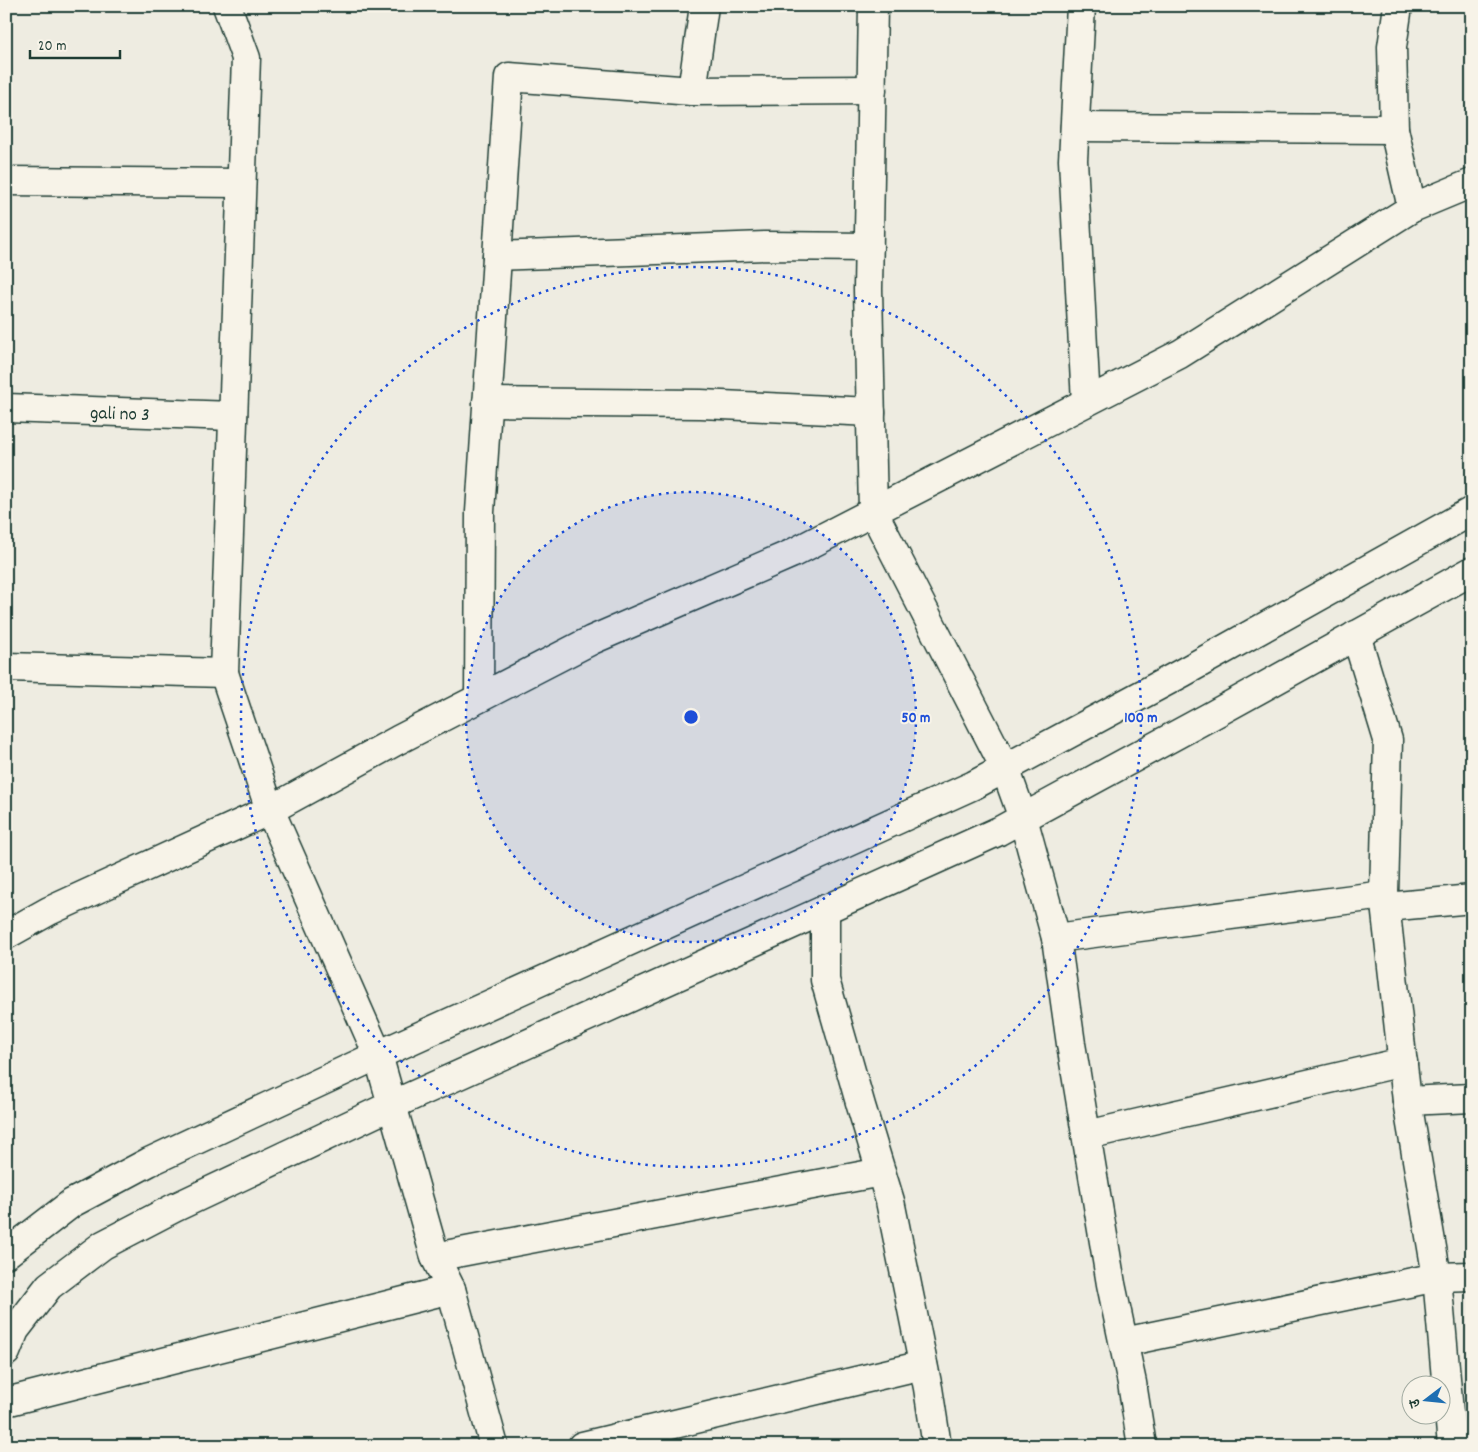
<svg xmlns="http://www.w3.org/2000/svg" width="1478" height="1452" font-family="Dekko,'Playpen Sans Deva',sans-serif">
  <rect width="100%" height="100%" fill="#eeece1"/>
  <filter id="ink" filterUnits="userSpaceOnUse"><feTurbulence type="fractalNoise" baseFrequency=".02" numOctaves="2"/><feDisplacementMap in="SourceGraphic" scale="10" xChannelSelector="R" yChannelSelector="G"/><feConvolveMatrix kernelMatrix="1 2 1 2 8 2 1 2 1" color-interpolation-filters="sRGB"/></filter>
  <g filter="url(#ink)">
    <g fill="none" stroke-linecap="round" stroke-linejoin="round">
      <defs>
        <g id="street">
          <polyline points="873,6 868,289 873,511 1005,768 1023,818 1056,938 1071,1044 1111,1284 1132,1383 1142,1446"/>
          <polyline points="1081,6 1073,160 1086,402"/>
          <polyline points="692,91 872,90"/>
          <polyline points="1075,127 1394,129"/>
          <polyline points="6,181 241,183"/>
          <polyline points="1412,208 1472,183"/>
          <polyline points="497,256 765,246 869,247"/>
          <polyline points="487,402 701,404 871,412"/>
          <polyline points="6,408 233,416"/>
          <polyline points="1356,635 1388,740 1384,895 1407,1101 1437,1277 1452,1446"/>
          <polyline points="6,667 224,673 270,810 398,740 592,640 791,554 1180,354 1412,208 1394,129 1392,47 1398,6"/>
          <polyline points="224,673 246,58 227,6"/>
          <polyline points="479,698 480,512 509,77 692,91 704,6"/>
          <polyline points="1386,907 1472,899"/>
          <polyline points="825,909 825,980 861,1106 890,1201 928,1388 937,1446"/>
          <polyline points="6,935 49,911 270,810 378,1055 435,1257 451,1289 494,1446"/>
          <polyline points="1056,938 1384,895"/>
          <polyline points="1407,1101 1472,1098"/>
          <polyline points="1087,1135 1403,1062"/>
          <polyline points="435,1257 881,1172"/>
          <polyline points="1124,1342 1437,1277 1472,1276"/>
          <polyline points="6,1402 451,1289"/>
          <polyline points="582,1446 923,1365"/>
        </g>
        <g id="secondary">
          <polyline points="6,1254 72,1203 149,1162 378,1055 974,785 1182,673 1472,511"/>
          <polyline points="6,1352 15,1330 49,1286 103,1245 174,1208 392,1105 999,831 1209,717 1472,571"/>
        </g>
      </defs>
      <use href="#street" stroke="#1f3d34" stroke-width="31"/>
      <use href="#secondary" stroke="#1f3d34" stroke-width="31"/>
      <use href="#street" stroke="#f7f3e8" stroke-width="28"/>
      <use href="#secondary" stroke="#f7f3e8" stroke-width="28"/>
    </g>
  </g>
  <circle cx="691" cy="717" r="225" fill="#1d4ed8" fill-opacity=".12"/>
  <g fill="none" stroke="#1d4ed8" stroke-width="2.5" stroke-dasharray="2.5 5">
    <circle cx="691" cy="717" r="225"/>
    <circle cx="691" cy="717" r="450"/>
  </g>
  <g text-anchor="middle" stroke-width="4" stroke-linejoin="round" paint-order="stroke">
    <g font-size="19" fill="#1f3d34" stroke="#f7f3e8">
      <text transform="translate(120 412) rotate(2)" y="7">gali no 3</text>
    </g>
  </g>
  <circle cx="691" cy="717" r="8" fill="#1d4ed8" stroke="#f7f3e8" stroke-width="2.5"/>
  <g font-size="15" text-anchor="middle" font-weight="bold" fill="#1d4ed8" stroke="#f7f3e8" stroke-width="4" stroke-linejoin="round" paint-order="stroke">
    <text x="916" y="722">50 m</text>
    <text x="1141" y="722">100 m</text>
  </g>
  <rect width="1478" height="1452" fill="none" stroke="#f7f3e8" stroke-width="25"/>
  <rect x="12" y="12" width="1453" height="1427" fill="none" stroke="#1f3d34" stroke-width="2" filter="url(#ink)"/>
  <g transform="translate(1426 1400) rotate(254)"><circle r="24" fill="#f7f3e8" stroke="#a1aaa0"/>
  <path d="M0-4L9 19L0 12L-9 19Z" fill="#1f6fb2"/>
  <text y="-8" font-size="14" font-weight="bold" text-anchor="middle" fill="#1f3d34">उ</text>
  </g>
  <path d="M30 50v8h90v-8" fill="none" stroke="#1f3d34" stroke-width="2.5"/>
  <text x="38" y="50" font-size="15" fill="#1f3d34" stroke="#f7f3e8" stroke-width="4" paint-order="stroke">20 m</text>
</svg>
